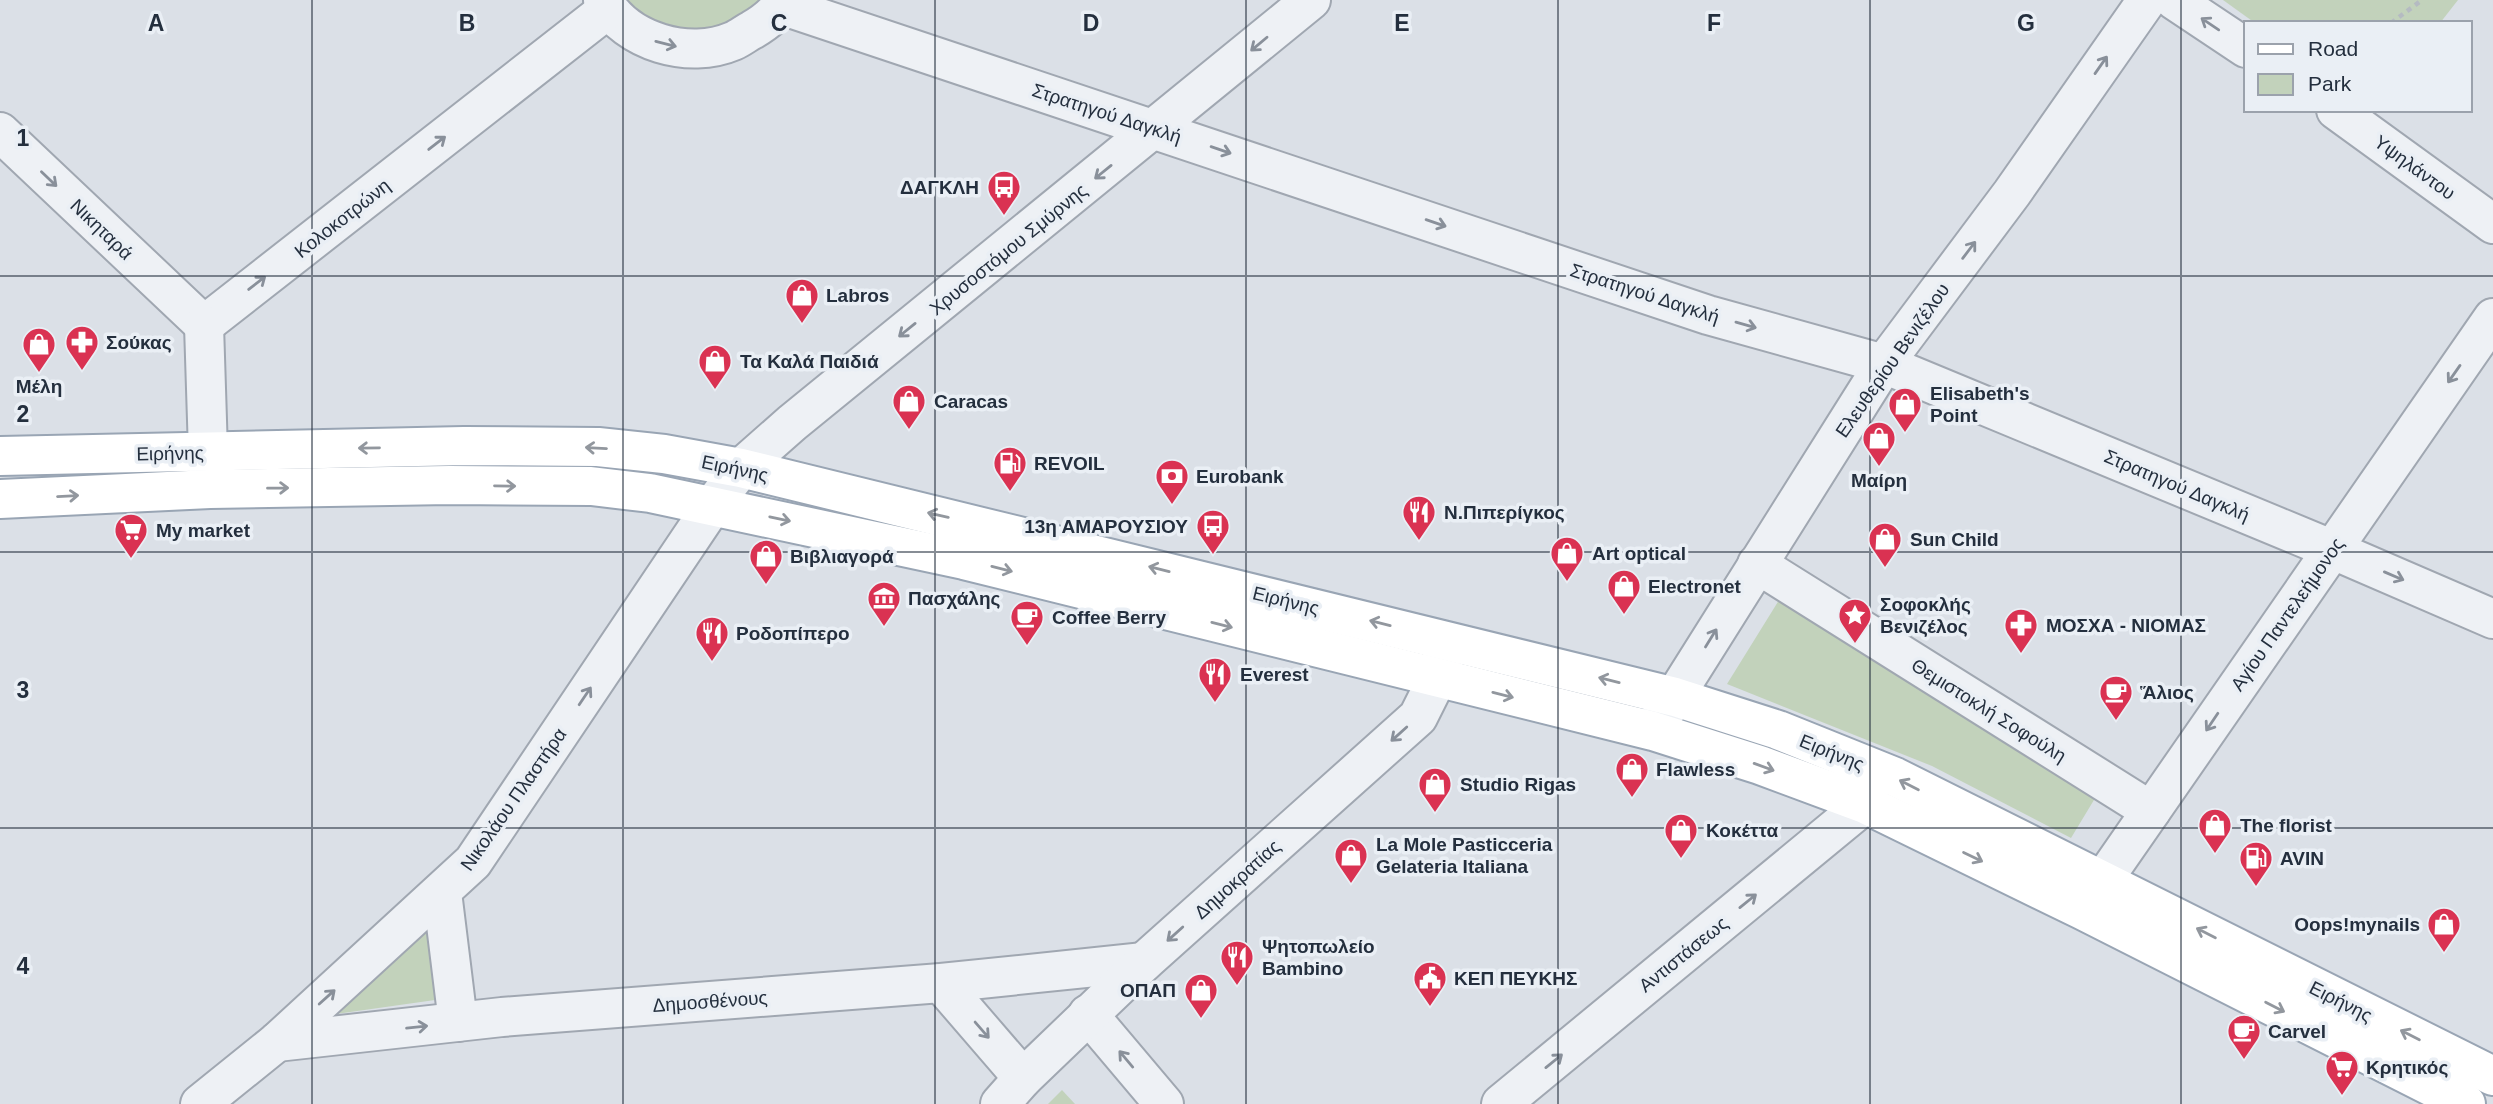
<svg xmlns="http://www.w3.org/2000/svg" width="2493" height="1104" font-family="Helvetica,sans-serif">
  <rect width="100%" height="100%" fill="#dbe0e7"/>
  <g fill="#c2d2bb">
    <path d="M624,0H759C727,38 655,39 624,0Z"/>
    <polygon points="2223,0 2458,0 2440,23 2255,23"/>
    <polygon points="1784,592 2100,790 2071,838 1932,766 1727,684"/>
    <polygon points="431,929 442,999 329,1015"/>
    <polygon points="1062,1090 1075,1104 1048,1104"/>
  </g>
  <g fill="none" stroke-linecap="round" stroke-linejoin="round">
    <defs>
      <g id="minor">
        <path d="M603,0C627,42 689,60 733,41C740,38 746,33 752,30C764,23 778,12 784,0"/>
        <polyline points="2174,0 2246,48"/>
        <polyline points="781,5 1708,315 1884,364 2331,549 2493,619"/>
        <polyline points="2336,110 2493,224"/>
        <polyline points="0,132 204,325"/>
        <polyline points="204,325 608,9"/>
        <polyline points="204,325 209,484"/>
        <polyline points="1757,564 2151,811"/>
        <polyline points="1658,723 1884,364 2012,193 2147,0"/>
        <polyline points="442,892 458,1022"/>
        <polyline points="2083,909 2493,318"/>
        <polyline points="941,983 1023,1078"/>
        <polyline points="1088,1014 1164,1104"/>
        <polyline points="277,1042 502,1017 941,983 1144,962"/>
        <polyline points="200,1104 277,1042 473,862 713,505 741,468 792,423 1311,0"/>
        <polyline points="1000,1104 1023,1078 1144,962 1418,717 1437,679 1445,644"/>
        <polyline points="1501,1104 1865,804"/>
      </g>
      <g id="major">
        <polyline points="0,456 464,446 598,447 664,454 741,468 1675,697 1778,730 1895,777 2493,1076"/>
        <polyline points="0,499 210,489 450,485 591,486 650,493 964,560 1653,731 1760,765 1865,804 2082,910 2466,1104"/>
      </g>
    </defs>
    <use href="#minor" stroke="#a0a7b1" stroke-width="42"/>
    <use href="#major" stroke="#99a5b4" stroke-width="42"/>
    <polyline stroke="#b5bbc2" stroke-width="4.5" stroke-dasharray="5 5" stroke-linecap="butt" points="2391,23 2422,0"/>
    <use href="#minor" stroke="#eef1f5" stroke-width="38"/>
    <use href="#major" stroke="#fff" stroke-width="38"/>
  </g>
  <defs><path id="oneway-shaft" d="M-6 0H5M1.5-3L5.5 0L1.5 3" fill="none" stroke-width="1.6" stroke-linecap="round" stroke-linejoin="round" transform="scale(1.75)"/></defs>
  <g stroke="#89909a">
    <use href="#oneway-shaft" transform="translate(2210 24) rotate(-146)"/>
    <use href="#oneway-shaft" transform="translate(666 44) rotate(14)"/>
    <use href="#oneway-shaft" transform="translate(1259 44) rotate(140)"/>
    <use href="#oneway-shaft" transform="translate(2101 65) rotate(-55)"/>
    <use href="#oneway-shaft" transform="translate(437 143) rotate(-38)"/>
    <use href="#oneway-shaft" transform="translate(1221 150) rotate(19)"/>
    <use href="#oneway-shaft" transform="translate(1103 172) rotate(141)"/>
    <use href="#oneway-shaft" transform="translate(49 179) rotate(44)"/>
    <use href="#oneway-shaft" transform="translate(1436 223) rotate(19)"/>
    <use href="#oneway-shaft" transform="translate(1969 250) rotate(-53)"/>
    <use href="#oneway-shaft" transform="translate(257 283) rotate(-38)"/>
    <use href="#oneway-shaft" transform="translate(1746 325) rotate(16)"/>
    <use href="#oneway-shaft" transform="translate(907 330) rotate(141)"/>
    <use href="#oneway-shaft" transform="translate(2454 374) rotate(125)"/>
    <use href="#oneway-shaft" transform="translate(2394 576) rotate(23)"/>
    <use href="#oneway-shaft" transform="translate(1711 638) rotate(-58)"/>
    <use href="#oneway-shaft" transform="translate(585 696) rotate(-56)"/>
    <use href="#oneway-shaft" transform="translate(2212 722) rotate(124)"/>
    <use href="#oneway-shaft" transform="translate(1399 734) rotate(138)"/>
    <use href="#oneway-shaft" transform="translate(1748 901) rotate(-39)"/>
    <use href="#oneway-shaft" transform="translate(1175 934) rotate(138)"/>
    <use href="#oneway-shaft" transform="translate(327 997) rotate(-42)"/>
    <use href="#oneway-shaft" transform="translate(417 1027) rotate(-6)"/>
    <use href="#oneway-shaft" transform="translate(982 1030) rotate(49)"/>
    <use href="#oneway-shaft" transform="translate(1126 1059) rotate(-130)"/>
    <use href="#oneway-shaft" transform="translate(1554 1061) rotate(-39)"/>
  </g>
  <g stroke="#92979e">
    <use href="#oneway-shaft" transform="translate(369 448) rotate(179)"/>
    <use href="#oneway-shaft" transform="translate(596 448) rotate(-177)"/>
    <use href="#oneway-shaft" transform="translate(505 486) rotate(1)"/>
    <use href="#oneway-shaft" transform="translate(278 488) rotate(-1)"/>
    <use href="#oneway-shaft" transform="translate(68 496) rotate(-3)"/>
    <use href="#oneway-shaft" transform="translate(938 515) rotate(-167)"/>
    <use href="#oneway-shaft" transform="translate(780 519) rotate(12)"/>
    <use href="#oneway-shaft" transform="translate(1002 569) rotate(14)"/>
    <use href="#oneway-shaft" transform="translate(1159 569) rotate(-166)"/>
    <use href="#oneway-shaft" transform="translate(1380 623) rotate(-166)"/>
    <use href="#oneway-shaft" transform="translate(1222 625) rotate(14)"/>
    <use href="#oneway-shaft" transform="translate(1609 680) rotate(-166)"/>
    <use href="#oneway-shaft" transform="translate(1503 695) rotate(14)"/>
    <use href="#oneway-shaft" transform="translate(1764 767) rotate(20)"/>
    <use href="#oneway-shaft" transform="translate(1909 785) rotate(-153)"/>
    <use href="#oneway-shaft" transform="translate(1973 857) rotate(26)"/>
    <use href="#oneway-shaft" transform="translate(2206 933) rotate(-153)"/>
    <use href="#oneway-shaft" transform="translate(2275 1007) rotate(27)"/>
    <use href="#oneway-shaft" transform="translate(2410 1035) rotate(-153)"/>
  </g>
  <path fill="none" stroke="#242f3e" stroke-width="2" stroke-opacity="0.55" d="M312,0V1104M623,0V1104M935,0V1104M1246,0V1104M1558,0V1104M1870,0V1104M2181,0V1104M0,276H2493M0,552H2493M0,828H2493"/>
  <defs>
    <symbol id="bus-pin" viewBox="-11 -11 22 30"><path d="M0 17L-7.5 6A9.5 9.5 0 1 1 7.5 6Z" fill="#da3252" stroke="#eaeff5"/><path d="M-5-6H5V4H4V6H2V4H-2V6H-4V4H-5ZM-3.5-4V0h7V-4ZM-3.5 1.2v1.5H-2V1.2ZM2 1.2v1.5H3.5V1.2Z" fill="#fff"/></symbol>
    <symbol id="shop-pin" viewBox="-11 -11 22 30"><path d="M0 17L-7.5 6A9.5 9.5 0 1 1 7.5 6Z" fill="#da3252" stroke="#eaeff5"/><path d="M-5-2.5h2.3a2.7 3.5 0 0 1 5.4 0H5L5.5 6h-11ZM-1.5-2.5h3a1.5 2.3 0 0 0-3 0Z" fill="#fff"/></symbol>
    <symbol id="pharmacy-pin" viewBox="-11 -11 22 30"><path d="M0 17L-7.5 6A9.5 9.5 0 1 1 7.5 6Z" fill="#da3252" stroke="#eaeff5"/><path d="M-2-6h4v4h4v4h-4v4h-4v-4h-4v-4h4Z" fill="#fff"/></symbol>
    <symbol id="fuel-pin" viewBox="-11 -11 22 30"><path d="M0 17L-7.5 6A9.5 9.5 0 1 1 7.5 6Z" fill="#da3252" stroke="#eaeff5"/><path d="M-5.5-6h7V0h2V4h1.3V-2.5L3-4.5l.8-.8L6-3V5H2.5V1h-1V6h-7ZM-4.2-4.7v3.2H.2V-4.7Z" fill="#fff"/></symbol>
    <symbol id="bank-pin" viewBox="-11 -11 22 30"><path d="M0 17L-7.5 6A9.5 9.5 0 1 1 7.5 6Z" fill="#da3252" stroke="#eaeff5"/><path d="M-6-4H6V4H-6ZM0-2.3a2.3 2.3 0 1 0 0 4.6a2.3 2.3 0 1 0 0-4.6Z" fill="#fff"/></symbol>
    <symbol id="restaurant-pin" viewBox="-11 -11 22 30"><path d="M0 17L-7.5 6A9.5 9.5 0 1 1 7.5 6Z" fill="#da3252" stroke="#eaeff5"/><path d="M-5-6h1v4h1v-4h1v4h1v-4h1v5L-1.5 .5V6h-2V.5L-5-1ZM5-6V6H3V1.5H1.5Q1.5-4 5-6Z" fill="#fff"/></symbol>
    <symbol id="supermarket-pin" viewBox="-11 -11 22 30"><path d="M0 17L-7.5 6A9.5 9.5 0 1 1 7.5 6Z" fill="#da3252" stroke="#eaeff5"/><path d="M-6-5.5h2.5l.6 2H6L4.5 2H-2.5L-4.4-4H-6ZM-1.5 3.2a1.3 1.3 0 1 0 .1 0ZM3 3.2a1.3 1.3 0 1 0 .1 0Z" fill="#fff"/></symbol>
    <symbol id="museum-pin" viewBox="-11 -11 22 30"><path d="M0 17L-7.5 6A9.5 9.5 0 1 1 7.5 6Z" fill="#da3252" stroke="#eaeff5"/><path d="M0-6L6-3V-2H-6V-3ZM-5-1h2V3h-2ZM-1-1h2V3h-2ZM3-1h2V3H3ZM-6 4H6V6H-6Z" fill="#fff"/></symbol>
    <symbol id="sight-pin" viewBox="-11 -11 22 30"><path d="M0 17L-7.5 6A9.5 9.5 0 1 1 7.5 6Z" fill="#da3252" stroke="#eaeff5"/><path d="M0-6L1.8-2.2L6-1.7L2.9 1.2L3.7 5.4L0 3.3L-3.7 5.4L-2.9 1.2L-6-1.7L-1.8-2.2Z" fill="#fff"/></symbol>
    <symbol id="cafe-pin" viewBox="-11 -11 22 30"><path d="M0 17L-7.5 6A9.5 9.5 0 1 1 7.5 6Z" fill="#da3252" stroke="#eaeff5"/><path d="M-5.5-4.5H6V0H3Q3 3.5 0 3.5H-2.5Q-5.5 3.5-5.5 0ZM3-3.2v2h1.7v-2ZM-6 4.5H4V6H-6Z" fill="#fff"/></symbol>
    <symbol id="civic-pin" viewBox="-11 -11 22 30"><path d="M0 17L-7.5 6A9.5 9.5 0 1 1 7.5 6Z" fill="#da3252" stroke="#eaeff5"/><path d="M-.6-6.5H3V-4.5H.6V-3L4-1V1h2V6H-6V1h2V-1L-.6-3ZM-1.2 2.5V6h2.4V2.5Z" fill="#fff"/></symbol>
  </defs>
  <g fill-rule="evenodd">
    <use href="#bus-pin" x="985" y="168" width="38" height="52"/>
    <use href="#shop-pin" x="783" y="276" width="38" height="52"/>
    <use href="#pharmacy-pin" x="63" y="323" width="38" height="52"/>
    <use href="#shop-pin" x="20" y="325" width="38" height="52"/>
    <use href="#shop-pin" x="696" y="342" width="38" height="52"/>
    <use href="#shop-pin" x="890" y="382" width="38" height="52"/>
    <use href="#shop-pin" x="1886" y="385" width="38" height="52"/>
    <use href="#shop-pin" x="1860" y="419" width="38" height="52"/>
    <use href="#fuel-pin" x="991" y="444" width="38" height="52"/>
    <use href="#bank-pin" x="1153" y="457" width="38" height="52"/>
    <use href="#restaurant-pin" x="1400" y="493" width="38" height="52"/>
    <use href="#bus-pin" x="1194" y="507" width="38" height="52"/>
    <use href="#supermarket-pin" x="112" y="511" width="38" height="52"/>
    <use href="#shop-pin" x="1866" y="520" width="38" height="52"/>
    <use href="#shop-pin" x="1548" y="534" width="38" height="52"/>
    <use href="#shop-pin" x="747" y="537" width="38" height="52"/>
    <use href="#shop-pin" x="1605" y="567" width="38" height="52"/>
    <use href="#museum-pin" x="865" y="579" width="38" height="52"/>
    <use href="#sight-pin" x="1836" y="596" width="38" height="52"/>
    <use href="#cafe-pin" x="1008" y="598" width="38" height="52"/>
    <use href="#pharmacy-pin" x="2002" y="606" width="38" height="52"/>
    <use href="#restaurant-pin" x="693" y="614" width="38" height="52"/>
    <use href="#restaurant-pin" x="1196" y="655" width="38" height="52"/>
    <use href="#cafe-pin" x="2097" y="673" width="38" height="52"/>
    <use href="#shop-pin" x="1613" y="750" width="38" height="52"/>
    <use href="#shop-pin" x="1416" y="765" width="38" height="52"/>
    <use href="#shop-pin" x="2196" y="806" width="38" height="52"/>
    <use href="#shop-pin" x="1662" y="811" width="38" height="52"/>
    <use href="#shop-pin" x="1332" y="836" width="38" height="52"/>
    <use href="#fuel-pin" x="2237" y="839" width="38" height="52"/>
    <use href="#shop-pin" x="2425" y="905" width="38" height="52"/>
    <use href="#restaurant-pin" x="1218" y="938" width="38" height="52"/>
    <use href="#civic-pin" x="1411" y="959" width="38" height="52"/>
    <use href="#shop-pin" x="1182" y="971" width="38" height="52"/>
    <use href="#cafe-pin" x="2225" y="1012" width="38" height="52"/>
    <use href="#supermarket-pin" x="2323" y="1048" width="38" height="52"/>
  </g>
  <g text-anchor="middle" stroke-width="7" stroke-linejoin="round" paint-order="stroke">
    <g font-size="19" fill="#242f3e" stroke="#eaeff5">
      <text transform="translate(1107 113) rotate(18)" y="7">Στρατηγού Δαγκλή</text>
      <text transform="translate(2415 167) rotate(36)" y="7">Υψηλάντου</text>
      <text transform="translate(342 218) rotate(-38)" y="7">Κολοκοτρώνη</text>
      <text transform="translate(102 229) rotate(44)" y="7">Νικηταρά</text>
      <text transform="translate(1008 249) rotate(-39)" y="7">Χρυσοστόμου Σμύρνης</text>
      <text transform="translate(1645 293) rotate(18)" y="7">Στρατηγού Δαγκλή</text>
      <text transform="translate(1892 360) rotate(-55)" y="7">Ελευθερίου Βενιζέλου</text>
      <text transform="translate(170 453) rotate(-1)" y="7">Ειρήνης</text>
      <text transform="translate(735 468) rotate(12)" y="7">Ειρήνης</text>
      <text transform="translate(2177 485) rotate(23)" y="7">Στρατηγού Δαγκλή</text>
      <text transform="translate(1286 600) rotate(14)" y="7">Ειρήνης</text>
      <text transform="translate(2287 614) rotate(-55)" y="7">Αγίου Παντελεήμονος</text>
      <text transform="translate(1989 710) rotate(32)" y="7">Θεμιστοκλή Σοφούλη</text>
      <text transform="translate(1832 752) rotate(22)" y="7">Ειρήνης</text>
      <text transform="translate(513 799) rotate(-55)" y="7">Νικολάου Πλαστήρα</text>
      <text transform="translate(1237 879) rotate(-42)" y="7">Δημοκρατίας</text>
      <text transform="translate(1683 954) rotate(-39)" y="7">Αντιστάσεως</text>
      <text transform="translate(710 1001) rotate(-4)" y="7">Δημοσθένους</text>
      <text transform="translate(2341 1001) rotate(27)" y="7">Ειρήνης</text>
    </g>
    <g font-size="19" font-weight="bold" fill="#242f3e" stroke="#eaeff5" text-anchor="start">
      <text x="979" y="194" text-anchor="end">ΔΑΓΚΛΗ</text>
      <text x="826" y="302">Labros</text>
      <text x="106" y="349">Σούκας</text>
      <text x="740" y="368">Τα Καλά Παιδιά</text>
      <text x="39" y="393" text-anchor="middle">Μέλη</text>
      <text x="1930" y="400">Elisabeth's<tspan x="1930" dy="22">Point</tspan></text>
      <text x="934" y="408">Caracas</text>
      <text x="1034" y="470">REVOIL</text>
      <text x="1196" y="483">Eurobank</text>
      <text x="1879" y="487" text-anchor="middle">Μαίρη</text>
      <text x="1444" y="519">Ν.Πιπερίγκος</text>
      <text x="1188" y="533" text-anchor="end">13η ΑΜΑΡΟΥΣΙΟΥ</text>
      <text x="156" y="537">My market</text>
      <text x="1910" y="546">Sun Child</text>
      <text x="1592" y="560">Art optical</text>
      <text x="790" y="563">Βιβλιαγορά</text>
      <text x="1648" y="593">Electronet</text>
      <text x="908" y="605">Πασχάλης</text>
      <text x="1880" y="611">Σοφοκλής<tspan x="1880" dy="22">Βενιζέλος</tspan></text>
      <text x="1052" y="624">Coffee Berry</text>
      <text x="2046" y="632">ΜΟΣΧΑ - ΝΙΟΜΑΣ</text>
      <text x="736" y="640">Ροδοπίπερο</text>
      <text x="1240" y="681">Everest</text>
      <text x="2140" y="699">Ἅλιος</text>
      <text x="1656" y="776">Flawless</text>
      <text x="1460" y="791">Studio Rigas</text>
      <text x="2240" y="832">The florist</text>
      <text x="1706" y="837">Κοκέττα</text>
      <text x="1376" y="851">La Mole Pasticceria<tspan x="1376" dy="22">Gelateria Italiana</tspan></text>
      <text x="2280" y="865">AVIN</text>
      <text x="2420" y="931" text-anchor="end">Oops!mynails</text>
      <text x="1262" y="953">Ψητοπωλείο<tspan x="1262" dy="22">Bambino</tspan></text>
      <text x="1454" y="985">ΚΕΠ ΠΕΥΚΗΣ</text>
      <text x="1176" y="997" text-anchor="end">ΟΠΑΠ</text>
      <text x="2268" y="1038">Carvel</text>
      <text x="2366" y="1074">Κρητικός</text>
    </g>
  </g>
  <g font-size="23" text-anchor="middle" font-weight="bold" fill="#242f3e" stroke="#eaeff5" stroke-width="7" stroke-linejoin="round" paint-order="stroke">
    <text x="156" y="31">A</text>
    <text x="467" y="31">B</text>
    <text x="779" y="31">C</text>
    <text x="1091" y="31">D</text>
    <text x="1402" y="31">E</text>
    <text x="1714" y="31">F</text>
    <text x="2026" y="31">G</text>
    <text x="23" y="146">1</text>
    <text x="23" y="422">2</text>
    <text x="23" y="698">3</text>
    <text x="23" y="974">4</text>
  </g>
  <rect x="2244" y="21" width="228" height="91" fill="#eaeff5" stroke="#9ba2ac" stroke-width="2"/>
  <rect x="2258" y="44" width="35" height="10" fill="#ffffff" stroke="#9ba2ac" stroke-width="2"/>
  <text x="2308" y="56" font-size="21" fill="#242f3e">Road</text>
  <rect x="2258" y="74" width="35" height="21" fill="#c2d2bb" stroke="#9ba2ac" stroke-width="2"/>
  <text x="2308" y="91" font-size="21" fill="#242f3e">Park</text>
</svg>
